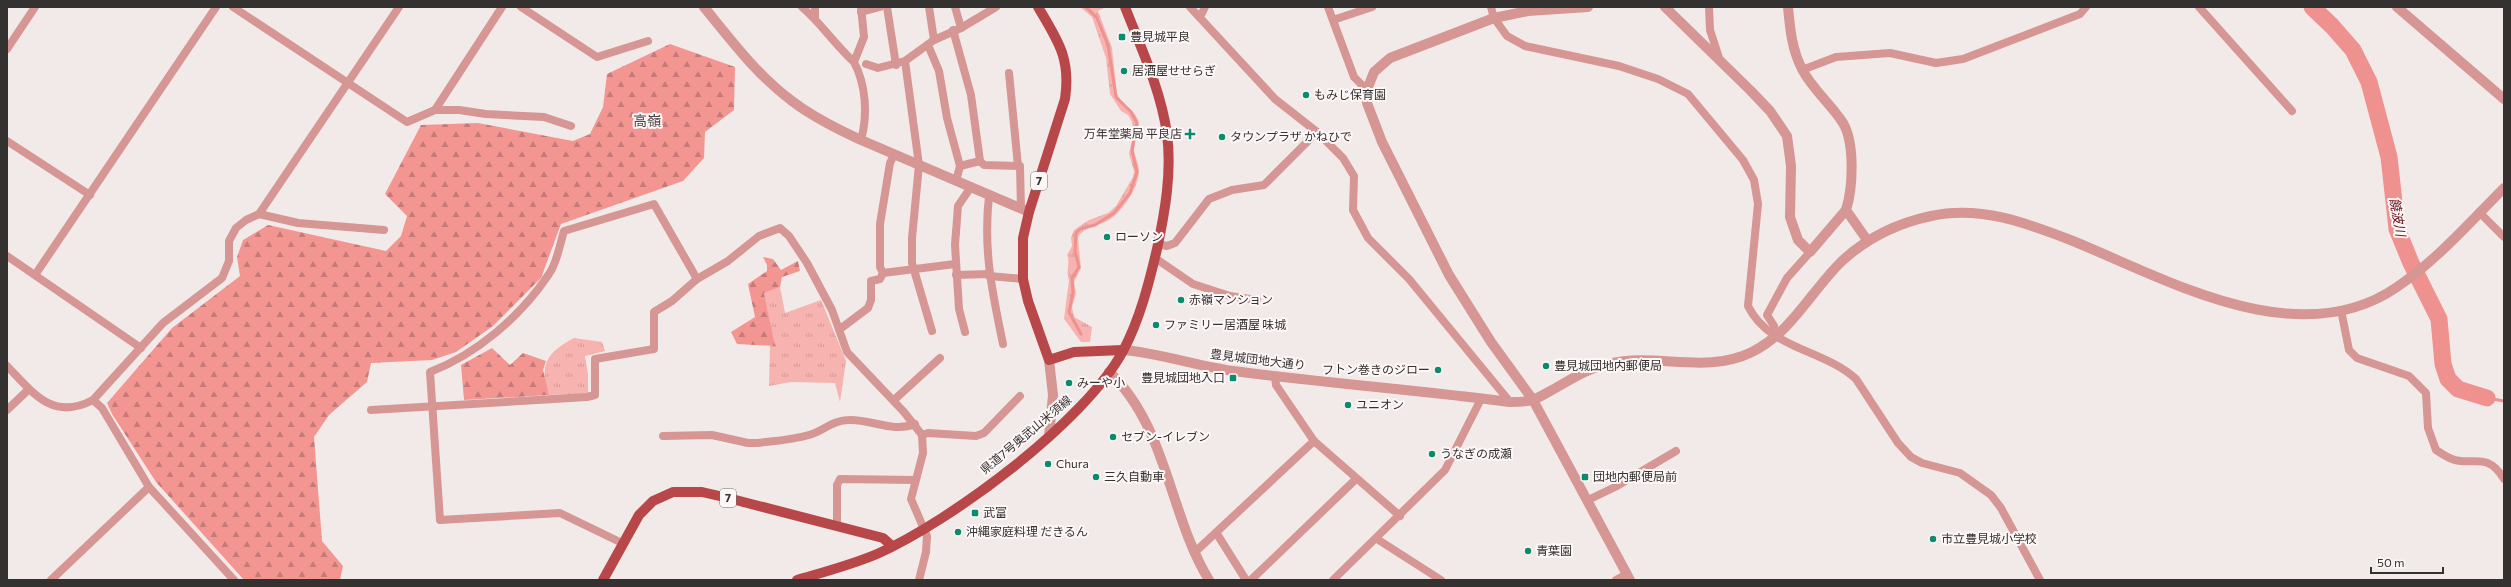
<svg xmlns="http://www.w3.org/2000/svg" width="2511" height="587" font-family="Commissioner,'Noto Sans JP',sans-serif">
  <defs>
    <pattern id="grass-tufts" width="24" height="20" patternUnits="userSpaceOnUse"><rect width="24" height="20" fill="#f6b3af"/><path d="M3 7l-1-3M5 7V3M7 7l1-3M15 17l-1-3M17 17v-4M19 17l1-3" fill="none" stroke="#d49a97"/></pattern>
    <pattern id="forest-firs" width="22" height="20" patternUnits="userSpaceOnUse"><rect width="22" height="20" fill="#f39692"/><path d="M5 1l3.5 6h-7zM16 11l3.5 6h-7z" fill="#c67b78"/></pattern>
  </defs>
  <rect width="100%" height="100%" fill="#f2eae9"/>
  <g fill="url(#grass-tufts)">
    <path d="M1080,7H1106L1098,11L1112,48L1117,94C1121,105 1134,108 1138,120C1141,130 1134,140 1134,150C1135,157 1139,164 1139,171C1139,187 1122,212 1109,220C1099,226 1083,226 1078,238L1081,268L1074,282L1076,293L1072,307L1074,317L1092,327L1090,342H1081L1064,319L1069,280C1065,271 1071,263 1067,255L1072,246L1071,238L1074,230L1089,220L1108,213L1116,206L1133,177L1134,171L1129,154L1134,131L1132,122L1128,115L1121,111L1110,94L1106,58L1092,17Z"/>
    <polygon points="780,287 785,313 821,300 846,361 840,402 835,383 791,382 769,386 770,346 774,346 764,293"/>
    <path d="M574,338L602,342L605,351L585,356L588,374V394L549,395C539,365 546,353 574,338Z"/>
  </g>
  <g fill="url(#forest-firs)">
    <polygon points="670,44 735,67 734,110 705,132 704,158 683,181 561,224 541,278 493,326 456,352 432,360 371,363 367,382 329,415 314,437 322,541 343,566 340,580 244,580 156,482 112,414 107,403 172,328 240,276 237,257 243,240 268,225 386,251 401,236 407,216 385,194 421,125 478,123 573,141 590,134 603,107 607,74"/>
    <polygon points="763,257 773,259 781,270 798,261 800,271 782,277 780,287 764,293 775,346 737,344 731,332 755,317 748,284 767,271 767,265"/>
    <polygon points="492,348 510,365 523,353 546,361 543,370 549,395 464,400 461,365"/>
  </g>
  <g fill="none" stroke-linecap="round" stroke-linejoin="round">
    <g stroke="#ef928f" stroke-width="3">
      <polyline points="1081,334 1069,312 1073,293 1072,278 1079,267 1075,251 1076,233 1080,229 1095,225 1114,213 1130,193 1137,172 1132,151 1137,123 1131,112 1116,97 1108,45 1097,18 1086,7"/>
      <polyline points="2487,398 2504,401"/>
    </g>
    <polyline stroke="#ef928f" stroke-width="17" points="2312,7 2332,26 2353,50 2369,82 2389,157 2397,229 2411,263 2439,319 2443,364 2448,379 2458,389 2487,398"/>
    <g stroke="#d69693" stroke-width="8">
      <polyline points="233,7 407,122 435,110 502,7"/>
      <polyline points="521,7 597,57 648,41"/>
      <path d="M802,7C821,23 835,45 854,62"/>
      <path d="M861,7L864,37L854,62C866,85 868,115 861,140"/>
      <polyline points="887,7 896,65"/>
      <polyline points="929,7 934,40"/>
      <polyline points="955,7 961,28"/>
      <polyline points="1190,7 1275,99 1317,132 1343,158 1354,176 1353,210 1368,238 1409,279 1510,402"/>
      <polyline points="1328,7 1354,77 1367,90"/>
      <path d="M1491,7L1494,18L1507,36L1525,46L1619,66L1658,79L1688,94L1743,160L1754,180L1758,204L1748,306C1769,349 1823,349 1856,379L1898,443L1911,457L1922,463L1960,473L1991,495L2001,508L2040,580"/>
      <polyline points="1709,7 1710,30 1720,61"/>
      <polyline points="2199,7 2292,111"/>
      <polyline points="861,12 880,7"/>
      <polyline points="815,17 815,7"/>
      <polyline points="1200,17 1205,7"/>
      <polyline points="1333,20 1372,7"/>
      <polyline points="953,30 971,95 980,161 960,166"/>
      <polyline points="928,45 939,71 947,118 960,166 956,181"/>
      <polyline points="7,49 35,7"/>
      <polyline points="905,61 919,165 912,238 912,263 932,331"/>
      <polyline points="866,64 878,68 905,61 934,40 961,28 996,7"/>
      <polyline points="1802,70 1836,57 1890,53 1936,63 1963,59 2080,14 2086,7"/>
      <polyline points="1009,73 1018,166 1020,166 1021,209"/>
      <polyline points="435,110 459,110 486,114 544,117 571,126"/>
      <polyline points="7,141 90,195"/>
      <polyline points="894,155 890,163 880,224 880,267 883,273 955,264"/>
      <polyline points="980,161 984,165 1018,166"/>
      <path d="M989,196C983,250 992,291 1003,344"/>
      <polyline points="2479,212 2504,237"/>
      <polyline points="259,214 298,223 384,230"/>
      <polyline points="1158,244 1167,246 1175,243 1209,199 1232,190 1264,185 1317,132"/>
      <polyline points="7,256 141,348"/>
      <polyline points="1155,258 1193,284 1230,296 1257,300"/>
      <polyline points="35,275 216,7"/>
      <polyline points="956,275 989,274"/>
      <polyline points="989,276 1023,279"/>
      <path d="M2341,310L2349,350L2357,358L2409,376L2426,393L2428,428L2436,450C2441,453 2446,457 2452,459C2472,467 2486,450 2504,479"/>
      <polyline points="1774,326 1767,315 1787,278 1810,252"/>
      <polyline points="840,329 868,308 871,300 871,281 880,279 883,273"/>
      <polyline points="965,332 959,309 955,245 958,206 971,187"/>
      <path d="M7,366C34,394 53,421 93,400L163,323L222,278L229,261V241L236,228L246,220L259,214L399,7"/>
      <polyline points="1275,376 1276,385 1314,441 1400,516"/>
      <polyline points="93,400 102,408 149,487 234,580"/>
      <polyline points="894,400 940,358"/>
      <polyline points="7,410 29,389"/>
      <polyline points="371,410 587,397 595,395 595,359 654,349 654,312 672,301 697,279 728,261 759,236 780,228 789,236 807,263 832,310 847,352 904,412 922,435 923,453 911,499 927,536 926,552 919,580"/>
      <polyline points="922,435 928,433 976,436 984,433 1020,396"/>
      <path d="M663,436L712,435L748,443H757C774,441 792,440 809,435C823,431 833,420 849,420C871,419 893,433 915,424"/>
      <polyline points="1588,500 1615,487 1676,451"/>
      <polyline points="837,526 837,485 840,479 915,480"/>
      <polyline points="1217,534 1246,580"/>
      <polyline points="1377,539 1441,580"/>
      <path d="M622,543L560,513L440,520L430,372C477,354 521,316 549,274C557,263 560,244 564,231L654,204L697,279"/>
      <polyline points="1194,553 1314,441"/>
      <polyline points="51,580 149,487"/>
      <polyline points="1251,580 1356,479"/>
      <polyline points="1333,580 1445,470 1481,399"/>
      <polyline points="1616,580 1627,574"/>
    </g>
    <g stroke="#d69693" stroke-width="10">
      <path d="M704,7C731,40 757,75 792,101C813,117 837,129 861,140L1029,212"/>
      <polyline points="1588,7 1528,11 1494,18 1390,58 1374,72 1367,90 1367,103 1382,142 1449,275 1491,342 1533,400 1630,580"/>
      <polyline points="1665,7 1751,91 1770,111 1787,136 1791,166 1790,217 1798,240 1810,252 1846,210"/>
      <path d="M1788,7C1790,29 1792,50 1802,69C1812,89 1831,104 1843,123C1855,143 1853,188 1846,210L1867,240"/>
      <polyline points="2397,7 2504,99"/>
      <path d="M1123,350C1160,353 1196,366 1233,371C1325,383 1418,390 1510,402C1517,402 1525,402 1532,400C1539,398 1546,393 1552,390C1570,380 1588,368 1608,364C1657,352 1705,375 1752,352C1792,332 1811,291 1842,261C1867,238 1898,223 1931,216C1980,205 2027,223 2073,241C2168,280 2299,355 2397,287C2437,260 2470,222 2504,188"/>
      <path d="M1109,372C1167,426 1169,515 1209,580"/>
      <polyline points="1049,436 1053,395 1049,360"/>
    </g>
    <g stroke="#b84749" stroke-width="10">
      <path d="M1038,7C1058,41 1071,58 1065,99L1029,212L1023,238V279L1028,301L1049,360L1074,352L1123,350"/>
      <polyline points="603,580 639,515 653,501 673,492 702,492 728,498 883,538 892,546"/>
      <path d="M797,580C824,572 851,565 877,554C951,521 1085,422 1123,351C1140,319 1149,283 1157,249C1165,212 1172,172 1167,134C1161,90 1141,48 1125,7"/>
    </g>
  </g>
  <g fill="#098b6f" stroke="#fef7f7" stroke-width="1.5">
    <rect x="1118" y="33" width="8" height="8" rx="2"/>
    <circle cx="1124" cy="71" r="4"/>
    <circle cx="1306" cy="95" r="4"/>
    <path d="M1188 128h4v4h4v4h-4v4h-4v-4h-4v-4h4z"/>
    <circle cx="1222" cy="137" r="4"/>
    <circle cx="1107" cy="237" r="4"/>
    <circle cx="1181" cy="300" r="4"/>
    <circle cx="1156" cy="325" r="4"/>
    <circle cx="1546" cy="366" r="4"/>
    <circle cx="1438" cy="370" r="4"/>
    <rect x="1229" y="374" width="8" height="8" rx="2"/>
    <circle cx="1069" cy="383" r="4"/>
    <circle cx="1348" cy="405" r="4"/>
    <circle cx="1113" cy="437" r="4"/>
    <circle cx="1432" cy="454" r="4"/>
    <circle cx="1048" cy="464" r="4"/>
    <circle cx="1096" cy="477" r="4"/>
    <rect x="1581" y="473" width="8" height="8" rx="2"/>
    <rect x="971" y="509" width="8" height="8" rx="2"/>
    <circle cx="958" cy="532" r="4"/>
    <circle cx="1933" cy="539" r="4"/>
    <circle cx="1528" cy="551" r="4"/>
  </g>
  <g text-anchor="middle" stroke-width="4" stroke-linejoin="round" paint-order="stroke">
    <g fill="#fef7f7" stroke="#716c6c" stroke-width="1">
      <rect x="1031" y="172" width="16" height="18" rx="3"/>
      <rect x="720" y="489" width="16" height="18" rx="3"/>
    </g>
    <g font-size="11" font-weight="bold" fill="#343131">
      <text x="1039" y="185">7</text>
      <text x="728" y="502">7</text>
    </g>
    <g font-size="12" fill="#343131" stroke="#fef7f7" text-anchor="start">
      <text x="1130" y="41">豊見城平良</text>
      <text x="1132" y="75">居酒屋せせらぎ</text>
      <text x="1314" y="99">もみじ保育園</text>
      <text x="1182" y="138" text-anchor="end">万年堂薬局 平良店</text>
      <text x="1230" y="141">タウンプラザ かねひで</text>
      <text x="1115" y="241">ローソン</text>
      <text x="1189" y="304">赤嶺マンション</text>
      <text x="1164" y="329">ファミリー居酒屋 味城</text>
      <text x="1554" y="370">豊見城団地内郵便局</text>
      <text x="1430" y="374" text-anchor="end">フトン巻きのジロー</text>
      <text x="1225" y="382" text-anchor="end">豊見城団地入口</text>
      <text x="1077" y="387">みーや小</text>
      <text x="1356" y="409">ユニオン</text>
      <text x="1121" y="441">セブン-イレブン</text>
      <text x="1440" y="458">うなぎの成瀬</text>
      <text x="1056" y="468">Chura</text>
      <text x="1104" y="481">三久自動車</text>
      <text x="1593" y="481">団地内郵便局前</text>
      <text x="983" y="517">武富</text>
      <text x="966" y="536">沖縄家庭料理 だきるん</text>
      <text x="1941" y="543">市立豊見城小学校</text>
      <text x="1536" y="555">青葉園</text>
    </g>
    <g font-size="12" fill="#343131" stroke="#fef7f7">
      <text transform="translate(1258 360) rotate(7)" y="4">豊見城団地大通り</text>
      <text transform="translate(1026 435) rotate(-40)" y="4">県道7号奥武山米須線</text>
    </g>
    <g font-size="13" font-style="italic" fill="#651319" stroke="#fef7f7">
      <text transform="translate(2398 217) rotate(80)" y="5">饒波川</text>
    </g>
    <g font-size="14" fill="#4c4544" stroke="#fef7f7">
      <text x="647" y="126">高嶺</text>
    </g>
  </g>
  <rect width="2511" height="587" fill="none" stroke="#343131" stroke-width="16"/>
  <path d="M2371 567v6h72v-6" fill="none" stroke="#343131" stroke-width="2"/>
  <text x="2377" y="567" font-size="12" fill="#343131" stroke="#fef7f7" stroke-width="3" paint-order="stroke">50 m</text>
</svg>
